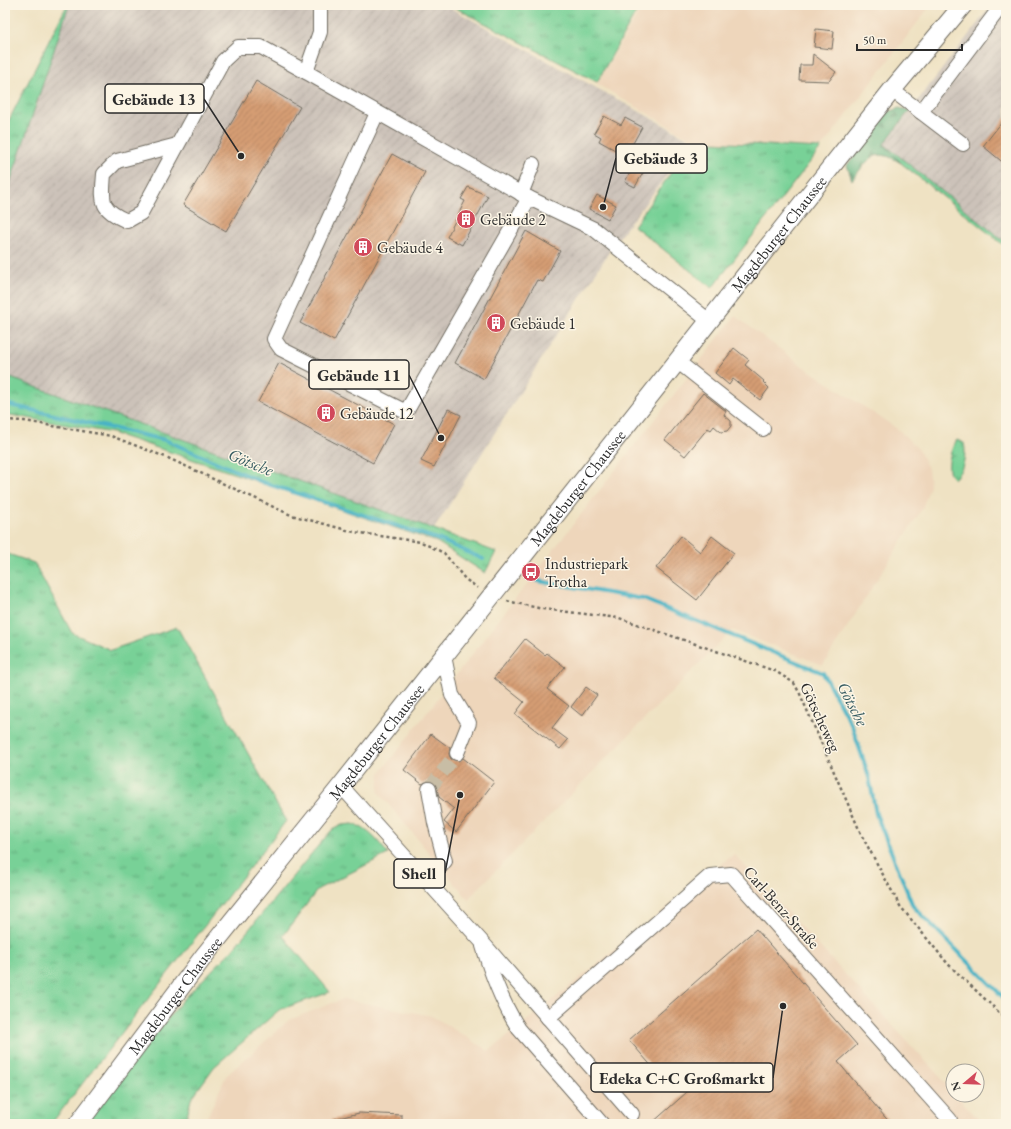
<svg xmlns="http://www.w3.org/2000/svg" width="1011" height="1129" font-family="'EB Garamond',serif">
  <defs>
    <pattern id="industrial-furrows" width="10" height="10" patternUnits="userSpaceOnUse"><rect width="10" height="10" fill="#ccc2b9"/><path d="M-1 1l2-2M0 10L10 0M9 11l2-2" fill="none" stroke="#afa79f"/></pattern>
    <pattern id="grass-tufts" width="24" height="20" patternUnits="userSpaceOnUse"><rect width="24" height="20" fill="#78d197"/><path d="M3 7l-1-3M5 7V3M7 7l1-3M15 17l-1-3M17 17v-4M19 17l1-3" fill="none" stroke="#63aa7b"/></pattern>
    <pattern id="forest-firs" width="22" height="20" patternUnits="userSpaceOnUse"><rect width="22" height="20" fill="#62b380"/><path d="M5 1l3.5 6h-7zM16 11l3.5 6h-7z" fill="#519269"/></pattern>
    <pattern id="building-hatch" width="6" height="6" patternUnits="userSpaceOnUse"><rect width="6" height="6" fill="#d59d73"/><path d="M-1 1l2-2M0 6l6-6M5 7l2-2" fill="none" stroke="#ad805f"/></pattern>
  </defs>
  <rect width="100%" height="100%" fill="#fcf5e5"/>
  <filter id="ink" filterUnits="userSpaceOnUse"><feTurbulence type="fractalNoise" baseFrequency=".025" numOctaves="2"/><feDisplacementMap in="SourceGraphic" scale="8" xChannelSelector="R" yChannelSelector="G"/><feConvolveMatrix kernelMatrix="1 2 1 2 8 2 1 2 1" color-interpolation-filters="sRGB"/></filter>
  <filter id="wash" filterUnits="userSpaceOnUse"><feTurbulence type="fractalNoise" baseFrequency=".012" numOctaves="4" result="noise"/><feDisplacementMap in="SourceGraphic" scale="16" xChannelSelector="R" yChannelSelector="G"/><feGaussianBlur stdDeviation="0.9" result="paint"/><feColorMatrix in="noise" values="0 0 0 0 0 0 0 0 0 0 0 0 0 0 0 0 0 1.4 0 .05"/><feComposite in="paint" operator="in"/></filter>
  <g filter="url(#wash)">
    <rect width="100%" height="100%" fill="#efe2c3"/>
    <g fill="#eed6bb">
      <polygon points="643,5 931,5 821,148 695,141 597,84"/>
      <polygon points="735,316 804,367 899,430 919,450 928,469 930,486 922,509 823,665 732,630 468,899 378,792 380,773"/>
      <polygon points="734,854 953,1091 953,1095 956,1095 983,1124 204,1124 226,1076 289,1020 343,999 432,1016 489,1051"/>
    </g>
    <g fill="url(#industrial-furrows)">
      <polygon points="69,5 445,5 693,141 614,244 434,529 5,376 5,198"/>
      <polygon points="992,5 1006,5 1006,243 884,144"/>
    </g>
    <g fill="url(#grass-tufts)" stroke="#527e61">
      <polygon points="67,5 69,5 5,198 5,128"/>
      <polygon points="450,5 640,5 597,82"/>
      <polygon points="693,141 821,148 712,288 634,226"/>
      <polygon points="884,144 1006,243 1006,247 901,163"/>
      <polygon points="5,376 434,529 496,552 485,573 437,542 188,458 112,433 5,414"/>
      <path d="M957,440L964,443C967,455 963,471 954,479C944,472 950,449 957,440Z"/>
      <polygon points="5,553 34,563 72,633 111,650 177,627 286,821 51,1124 5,1124"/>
      <path d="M353,824C369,829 378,841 388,854L318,889L283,936L330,992L279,1010L214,1067L191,1099L185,1124H83L182,1001L232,950L317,847L332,830L342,825Z"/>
    </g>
    <path fill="url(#forest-firs)" stroke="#466f56" d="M899,108L910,110L884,144L901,163C874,146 869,159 852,180L847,165L888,112Z"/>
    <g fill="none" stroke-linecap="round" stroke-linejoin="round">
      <g stroke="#48b3c5" stroke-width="4">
        <polyline points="5,404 165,440 262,482 440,540 483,559"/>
        <polyline points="538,581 643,599 823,673 852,726 869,777 876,814 913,906 1006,1000"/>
      </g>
    </g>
    <g id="blocks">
      <g fill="url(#building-hatch)">
        <polygon points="816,29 834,31 832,49 814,47"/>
        <polygon points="813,54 836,72 829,81 799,80 800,65 812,65"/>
        <polygon points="256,81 300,107 226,231 183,205"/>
        <polygon points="604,116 621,125 625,118 642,127 626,156 599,141 601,137 594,133"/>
        <polygon points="1006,117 1006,165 983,146"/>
        <polygon points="392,154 425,172 334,341 300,323"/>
        <polygon points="637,158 648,164 635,187 625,182"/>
        <polygon points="468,187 488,196 462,245 447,237 465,201 461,199"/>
        <polygon points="597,195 616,205 608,219 589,209"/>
        <polygon points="526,231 560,251 543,282 537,280 484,379 455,363"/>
        <polygon points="734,348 749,360 745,365 764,381 763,382 769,388 760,400 733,379 729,385 715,373"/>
        <polygon points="279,363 394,424 373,463 258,402"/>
        <polygon points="703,393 726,411 724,415 731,421 731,426 727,431 721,432 714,426 711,430 708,428 685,456 665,440"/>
        <polygon points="448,409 461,415 434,467 421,461"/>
        <polygon points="681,536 700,552 712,536 734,553 697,600 656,568"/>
        <polygon points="525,639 545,655 547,653 565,667 547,689 569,706 552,728 568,740 560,749 515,714 524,702 494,678"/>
        <polygon points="586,687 597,695 582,716 571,707"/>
        <polygon points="431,734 450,748 449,754 451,759 458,761 463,758 494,782 456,832 444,822 454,809 439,797 436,784 428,781 422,784 404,770"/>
        <polygon points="756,929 857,1045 838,1062 891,1124 651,1124 687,1092 669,1071 661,1077 629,1040"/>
        <polygon points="359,1113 402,1115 402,1124 332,1124 331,1120"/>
      </g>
    </g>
  </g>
  <g filter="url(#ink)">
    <use href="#blocks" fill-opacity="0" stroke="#706b60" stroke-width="1"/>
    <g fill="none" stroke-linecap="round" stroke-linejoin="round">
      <polyline stroke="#c8bda5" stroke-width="14" stroke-dasharray="14 7" stroke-linecap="butt" points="429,789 457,753"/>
      <defs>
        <g id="minor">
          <polyline points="320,5 320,32 306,72 529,198 594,229 709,321"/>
          <polyline points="892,90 963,144"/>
          <polyline points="921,112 1002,5"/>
          <polyline points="377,113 274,339 281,349 406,412 529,198"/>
          <path d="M177,145L117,161L104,174C102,201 99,209 127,221L141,213L223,61L238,47H261L306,72"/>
          <polyline points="521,194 533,164"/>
          <polyline points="677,361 763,429"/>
          <polyline points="444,656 452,695 469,723 457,753"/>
          <polyline points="341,786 482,942 632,1114"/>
          <polyline points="428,881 445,861 435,823 429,789"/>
          <path d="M483,946C492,976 502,1003 519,1029L602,1124"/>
          <polyline points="548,1018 710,876 731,874 950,1120"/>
        </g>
        <g id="major">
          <path id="s1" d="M78,1124L204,956L341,786L892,90L963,5"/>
        </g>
      </defs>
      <use href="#minor" stroke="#706b60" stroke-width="16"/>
      <use href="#major" stroke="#706b60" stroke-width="20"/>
      <g stroke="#706b60" stroke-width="2.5" stroke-dasharray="3 3" stroke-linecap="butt">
        <polyline points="5,420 24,421 111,436 168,458 291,515 354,532 421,542 444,553 465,579 478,588"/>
        <polyline points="507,601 543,609 619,618 775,671 794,683 800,694 862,836 900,906 948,964 1006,1019"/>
      </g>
      <use href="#minor" stroke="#fff" stroke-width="14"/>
      <use href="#major" stroke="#fff" stroke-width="18"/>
    </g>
  </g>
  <defs>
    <symbol id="building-disc" viewBox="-11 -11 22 22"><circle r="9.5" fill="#d1495b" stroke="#fcf5e5"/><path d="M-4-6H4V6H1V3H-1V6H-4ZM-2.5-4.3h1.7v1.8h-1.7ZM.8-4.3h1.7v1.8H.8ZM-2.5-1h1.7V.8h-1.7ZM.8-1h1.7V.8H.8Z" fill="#fff"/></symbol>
    <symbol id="bus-disc" viewBox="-11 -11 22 22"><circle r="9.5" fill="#d1495b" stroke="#fcf5e5"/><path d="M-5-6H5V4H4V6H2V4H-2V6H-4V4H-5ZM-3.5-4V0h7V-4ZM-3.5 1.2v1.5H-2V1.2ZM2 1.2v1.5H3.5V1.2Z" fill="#fff"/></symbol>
  </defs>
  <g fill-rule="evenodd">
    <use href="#building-disc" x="455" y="208" width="22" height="22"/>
    <use href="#building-disc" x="352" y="236" width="22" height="22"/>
    <use href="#building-disc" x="485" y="312" width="22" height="22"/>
    <use href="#building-disc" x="315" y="402" width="22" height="22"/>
    <use href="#bus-disc" x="520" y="561" width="22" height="22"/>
  </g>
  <g text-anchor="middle" stroke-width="3" stroke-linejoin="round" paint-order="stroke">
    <g font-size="16" fill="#2b2b2b" stroke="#fcf5e5" text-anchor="start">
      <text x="480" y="225">Gebäude 2</text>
      <text x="377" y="253">Gebäude 4</text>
      <text x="510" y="329">Gebäude 1</text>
      <text x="340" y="419">Gebäude 12</text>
      <text x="545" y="569">Industriepark<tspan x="545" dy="18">Trotha</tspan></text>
    </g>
    <g font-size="16" fill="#2b2b2b" stroke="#fcf5e5">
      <text dy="6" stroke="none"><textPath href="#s1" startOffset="1133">Magdeburger Chaussee</textPath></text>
      <text dy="6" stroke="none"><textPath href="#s1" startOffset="809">Magdeburger Chaussee</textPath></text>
      <text transform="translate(821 717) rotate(65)" y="6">Götscheweg</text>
      <text dy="6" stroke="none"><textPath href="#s1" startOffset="485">Magdeburger Chaussee</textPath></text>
      <text transform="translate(782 907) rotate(48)" y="6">Carl-Benz-Straße</text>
      <text dy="6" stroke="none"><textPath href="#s1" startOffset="161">Magdeburger Chaussee</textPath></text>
    </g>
    <g font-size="17" font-style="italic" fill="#355b61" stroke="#fcf5e5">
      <text transform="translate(251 462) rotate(22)" y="6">Götsche</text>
      <text transform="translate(853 704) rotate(63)" y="6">Götsche</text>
    </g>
  </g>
  <path fill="none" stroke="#2b2b2b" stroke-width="1.5" d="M241 156L204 99M603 207L616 158M441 438L409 375M460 795L445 873M783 1006L773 1078"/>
  <g fill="#2b2b2b" stroke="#fcf5e5" stroke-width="1.5">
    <circle cx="241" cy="156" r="4"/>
    <circle cx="603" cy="207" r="4"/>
    <circle cx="441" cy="438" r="4"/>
    <circle cx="460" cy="795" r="4"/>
    <circle cx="783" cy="1006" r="4"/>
  </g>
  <g fill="#fcf5e5" stroke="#2b2b2b" stroke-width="1.5">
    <rect x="105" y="84" width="99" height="29" rx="4"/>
    <rect x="616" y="144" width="91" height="29" rx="4"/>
    <rect x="309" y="360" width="100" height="29" rx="4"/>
    <rect x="394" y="859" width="51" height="29" rx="4"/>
    <rect x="591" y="1063" width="182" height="29" rx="4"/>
  </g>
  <g font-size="17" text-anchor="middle" font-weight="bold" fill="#2b2b2b">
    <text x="154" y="105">Gebäude 13</text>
    <text x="661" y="164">Gebäude 3</text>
    <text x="359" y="381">Gebäude 11</text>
    <text x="419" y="879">Shell</text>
    <text x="682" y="1084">Edeka C+C Großmarkt</text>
  </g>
  <rect width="1011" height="1129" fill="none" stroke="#fcf5e5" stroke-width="20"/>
  <g transform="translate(965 1083) rotate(251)"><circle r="19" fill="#fcf5e5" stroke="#a8a49b"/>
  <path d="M0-3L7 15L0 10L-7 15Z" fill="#d1495b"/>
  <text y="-6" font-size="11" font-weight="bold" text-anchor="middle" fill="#2b2b2b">N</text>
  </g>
  <path d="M857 44v6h105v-6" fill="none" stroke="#2b2b2b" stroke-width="2"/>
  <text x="863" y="44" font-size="12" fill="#2b2b2b" stroke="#fcf5e5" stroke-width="3" paint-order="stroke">50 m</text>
</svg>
